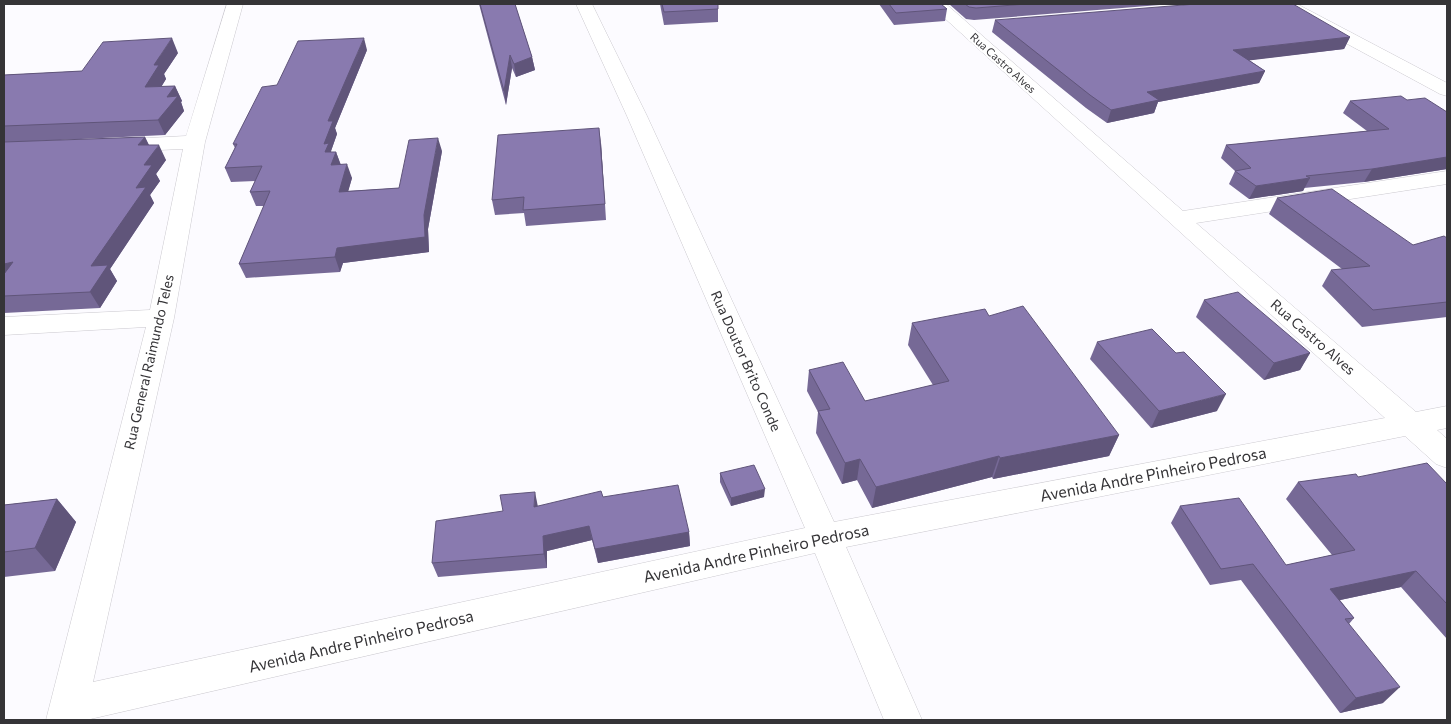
<svg xmlns="http://www.w3.org/2000/svg" width="1451" height="724" font-family="Commissioner,sans-serif">
  <rect width="100%" height="100%" fill="#fcfbff"/>
  <g fill="none" stroke-linecap="round" stroke-linejoin="round">
    <defs>
      <g id="minor">
        <polygon points="227,4 243,4 205,142 174,318 93,682 805,528 627,116 576,4 592,4 647,116 834,522 1385,418 929,4 946,4 1183,211 1447,171 1447,184 1196,223 1416,412 1447,406 1447,428 1437,430 1447,439 1447,468 1436,464 1405,436 846,547 922,720 884,720 815,553 86,720 46,720 146,327 4,335 4,317 150,310 183,149 111,152 104,150 101,146 104,142 111,140 186,136"/>
        <polygon points="1277,4 1297,4 1447,83 1447,96 1440,94 1279,7"/>
      </g>
    </defs>
    <use href="#minor" stroke="#cbc9cf" stroke-width="1"/>
    <use href="#minor" fill="#fff" fill-rule="evenodd"/>
  </g>
  <g fill="#766996">
    <polygon points="479,4 515,4 532,57 535,70 516,77 512,68 506,105"/>
    <polygon points="660,4 718,4 718,22 664,25"/>
    <polygon points="879,4 941,4 947,9 945,21 894,25"/>
    <polygon points="949,4 1172,4 974,20 966,19"/>
    <polygon points="995,20 1350,37 1344,49 1249,60 1265,71 1259,83 1158,102 1154,113 1107,123 1086,108 992,32"/>
    <polygon points="367,50 335,128 337,134 331,151 331,152 336,152 341,165 352,178 348,191 399,188 442,151 428,229 429,252 343,263 340,272 246,278 239,264 264,206 256,206 250,192 255,181 231,182 225,168 235,148 233,144"/>
    <polygon points="178,53 164,74 166,79 161,87 175,86 182,101 181,102 184,111 165,135 18,142 145,137 149,145 166,160 156,174 160,181 150,195 154,203 110,269 117,281 100,308 4,313 4,75 82,71"/>
    <polygon points="1407,100 1447,112 1447,170 1447,169 1364,182 1304,188 1303,191 1249,199 1229,184 1235,171 1221,158 1226,145 1367,131 1343,113 1350,101"/>
    <polygon points="601,143 606,220 526,226 524,213 495,215 492,200"/>
    <polygon points="1277,198 1413,245 1447,238 1447,317 1362,327 1322,286 1331,270 1342,269 1269,214"/>
    <polygon points="1204,300 1310,353 1300,370 1264,380 1196,317"/>
    <polygon points="989,316 1119,435 1109,456 993,479 992,477 872,508 857,480 842,484 816,433 818,412 807,391 809,370 865,401 933,385 908,345 912,323"/>
    <polygon points="1097,342 1217,411 1151,428 1090,359"/>
    <polygon points="720,473 764,497 731,506 720,482"/>
    <polygon points="1358,477 1447,484 1447,639 1401,587 1340,600 1354,618 1349,624 1383,703 1340,713 1241,580 1210,585 1171,523 1180,506 1286,565 1332,555 1286,499 1298,482"/>
    <polygon points="603,497 689,532 690,546 598,563 592,540 547,551 547,568 438,577 432,563 538,506"/>
    <polygon points="57,499 76,522 55,571 4,577 4,505"/>
  </g>
  <g fill="#60557a">
    <polygon points="1350,37 1344,49 1228,63 1233,50"/>
    <polygon points="172,38 178,53 164,74 166,79 152,102 145,87 154,65"/>
    <polygon points="364,38 367,50 335,128 337,134 331,151 333,157 325,152 324,144 328,121"/>
    <polygon points="510,55 512,68 506,105 504,91"/>
    <polygon points="532,57 535,70 516,77 514,64"/>
    <polygon points="1265,71 1259,83 1158,102 1154,113 1107,123 1111,110 1147,92"/>
    <polygon points="175,86 182,101 181,102 184,111 165,135 158,120 167,97"/>
    <polygon points="599,128 601,143 606,220 605,204"/>
    <polygon points="145,137 152,152 138,145"/>
    <polygon points="438,138 442,151 428,229 429,252 343,263 340,272 335,257 337,248 424,215"/>
    <polygon points="159,145 166,160 156,174 160,181 150,195 154,203 110,269 117,281 100,308 90,292 91,266 136,188 144,165"/>
    <polygon points="336,152 341,166 331,165"/>
    <polygon points="1447,157 1447,169 1364,182 1372,169"/>
    <polygon points="347,164 352,178 344,206 339,192"/>
    <polygon points="1310,178 1303,191 1249,199 1256,186"/>
    <polygon points="13,262 4,282 4,264"/>
    <polygon points="1310,353 1300,370 1264,380 1274,363"/>
    <polygon points="1226,394 1217,411 1151,428 1159,411"/>
    <polygon points="1119,435 1109,456 993,479 1000,458"/>
    <polygon points="999,456 992,477 872,508 876,487"/>
    <polygon points="860,459 857,480 842,484 845,463"/>
    <polygon points="765,489 764,497 731,506 731,498"/>
    <polygon points="535,492 538,507 534,507"/>
    <polygon points="57,499 76,522 55,571 35,548"/>
    <polygon points="589,526 592,540 547,551 547,568 544,554 543,536"/>
    <polygon points="689,532 690,546 598,563 595,549"/>
    <polygon points="1416,571 1401,587 1317,605 1330,589"/>
    <polygon points="1400,687 1383,703 1340,713 1356,698"/>
  </g>
  <g fill="#897aaf" stroke="#60557a">
    <polygon points="480,4 515,4 532,57 514,64 510,55 504,91"/>
    <polygon points="662,4 718,4 718,9 664,12"/>
    <polygon points="889,4 941,4 947,9 896,13"/>
    <polygon points="965,4 1026,4 976,8 969,7"/>
    <polygon points="1196,4 1293,4 1350,37 1233,50 1265,71 1147,92 1159,100 1111,110 1090,95 995,20"/>
    <polygon points="172,38 154,65 159,65 145,87 175,86 167,97 178,96 158,120 4,126 4,75 82,71 103,42"/>
    <polygon points="364,38 328,121 333,121 324,144 329,143 325,152 336,152 331,165 347,164 339,192 399,188 409,140 438,138 424,215 425,237 337,248 335,257 239,264 270,191 250,192 262,166 225,168 237,144 233,144 262,87 277,85 298,41"/>
    <polygon points="1401,96 1407,100 1425,98 1447,112 1447,157 1372,169 1306,176 1310,178 1256,186 1235,171 1251,168 1226,145 1389,129 1350,101"/>
    <polygon points="599,128 605,204 523,210 524,197 492,200 498,135"/>
    <polygon points="145,137 138,145 159,145 144,165 152,165 136,188 146,187 91,266 108,265 90,292 4,296 4,274 13,262 4,264 4,142"/>
    <polygon points="1332,189 1413,245 1444,236 1447,238 1447,302 1373,310 1331,270 1370,266 1277,198"/>
    <polygon points="1238,292 1310,353 1274,363 1204,300"/>
    <polygon points="1023,306 1119,435 1000,458 999,456 876,487 860,459 845,463 818,411 830,409 809,370 843,362 865,401 949,381 912,323 985,309 989,316"/>
    <polygon points="1152,329 1176,353 1184,352 1226,394 1159,411 1097,342"/>
    <polygon points="1427,463 1447,484 1447,604 1416,571 1330,589 1354,618 1345,619 1400,687 1356,698 1253,564 1221,569 1180,506 1239,498 1286,565 1355,550 1298,482 1356,474 1358,477"/>
    <polygon points="754,465 765,489 731,498 720,473"/>
    <polygon points="678,485 689,532 595,549 589,526 543,536 544,554 432,563 436,521 503,511 500,495 535,492 534,507 601,491 603,497"/>
    <polygon points="57,499 35,548 4,552 4,505"/>
  </g>
  <g text-anchor="middle" stroke-width="4" stroke-linejoin="round" paint-order="stroke">
    <g font-size="11" fill="#353437" stroke="#fff">
      <text transform="translate(1003 63) rotate(42)" y="4">Rua Castro Alves</text>
    </g>
    <g font-size="14" fill="#353437" stroke="#fff">
      <text transform="translate(1313 337) rotate(41)" y="5">Rua Castro Alves</text>
      <text transform="translate(746 361) rotate(66)" y="5">Rua Doutor Brito Conde</text>
      <text transform="translate(149 362) rotate(-77)" y="5">Rua General Raimundo Teles</text>
    </g>
    <g font-size="16" fill="#353437" stroke="#fff">
      <text transform="translate(1153 474) rotate(-11)" y="6">Avenida Andre Pinheiro Pedrosa</text>
      <text transform="translate(756 553) rotate(-12)" y="6">Avenida Andre Pinheiro Pedrosa</text>
      <text transform="translate(361 641) rotate(-13)" y="6">Avenida Andre Pinheiro Pedrosa</text>
    </g>
  </g>
  <rect width="1451" height="724" fill="none" stroke="#353437" stroke-width="10"/>
</svg>
